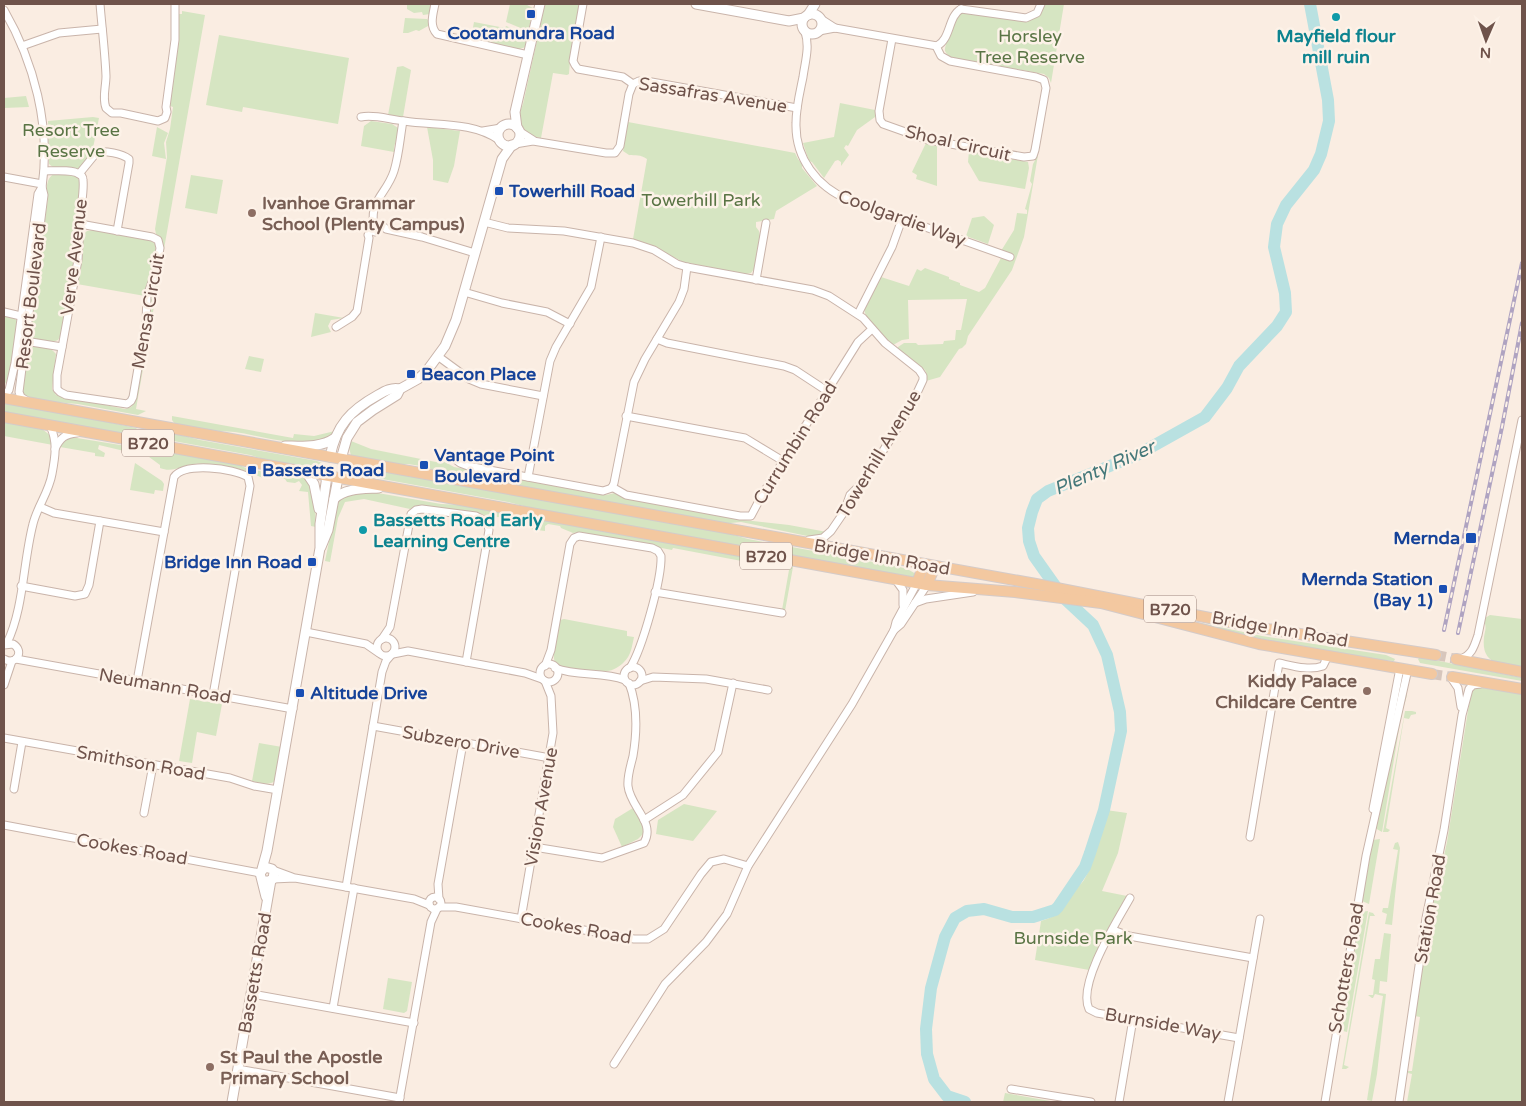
<svg xmlns="http://www.w3.org/2000/svg" width="1526" height="1106" font-family="'Varela Round',sans-serif">
  <rect width="100%" height="100%" fill="#faede2"/>
  <g fill="#d6e5c2">
    <polygon points="407,4 432,4 430,14 423,15 422,12 414,13 407,9"/>
    <polygon points="510,4 527,5 533,8 529,29 523,29 506,22"/>
    <path d="M545,4H580L570,60L569,74L567,75L553,73L541,138C518,134 515,123 523,104Z"/>
    <path d="M1044,4H1064L1051,83L1049,78L1044,74L954,58C950,57 947,55 945,51C944,46 956,17 960,14C963,12 965,12 968,12L1026,22L1039,15Z"/>
    <path d="M182,11L205,15L136,409L146,411L138,415L78,404L44,401L26,396L23,394L22,388L27,354L32,347C40,345 51,347 56,354L52,389L56,395L125,409L131,407L135,402L150,322V298L163,248L162,240L156,234L155,229L167,157L166,142L170,129L173,107L170,106L178,44V14H182Z"/>
    <polygon points="405,18 427,19 429,21 428,26 419,31 416,30 408,33 403,33"/>
    <polygon points="474,22 505,28 506,26 511,28 512,31 517,33 519,32 527,36 526,47 519,49 471,38"/>
    <polygon points="219,35 349,58 338,124 243,107 242,112 206,105"/>
    <polygon points="403,66 411,70 403,117 388,115 397,67"/>
    <polygon points="26,96 29,107 4,108 4,98"/>
    <polygon points="840,103 875,110 875,117 857,130 848,146 846,145 844,148 849,155 841,166 841,162 838,160 835,161 824,178 812,162 809,161 803,143 834,137"/>
    <path d="M93,117L99,118L93,148C86,155 88,164 77,169L54,168L49,164L48,121Z"/>
    <path d="M371,121L392,124L398,128C400,136 393,143 394,152L361,146L364,126Z"/>
    <path d="M628,122L795,153L798,159L802,164V168L817,186L776,211L774,219L756,222V227L759,231L760,236L754,269L751,273L746,274L683,262L653,246L633,239L647,159C640,154 636,156 629,155L623,151Z"/>
    <polygon points="157,127 168,133 164,143 166,159 152,156"/>
    <polygon points="427,127 460,131 454,166 448,183 433,180 433,160"/>
    <polygon points="926,143 937,145 937,186 916,179 917,175 912,172"/>
    <polygon points="969,151 1028,162 1029,168 1025,189 979,181 968,162"/>
    <path d="M1038,155L1024,237L1012,270L968,336L966,344L962,348L959,349L940,377L926,381L927,375L925,370L898,349V347L904,343H916L918,345L943,344L944,341L955,340L956,330H961L967,299L908,300L909,339L902,340L893,345C886,339 867,321 865,313C864,310 865,307 867,305L881,277L909,286L917,269L921,271L925,268L949,277V279L960,283V285L979,292L985,288L1001,258L1010,261L1012,255L1001,251L1014,230L1017,213L1027,214V210L1025,209L1032,184L1030,181L1033,164Z"/>
    <path d="M54,174L74,175L78,178L80,183L75,253L61,335L58,340C50,344 36,341 29,335L48,198L46,195C47,188 46,178 54,174Z"/>
    <polygon points="191,175 223,180 217,214 185,208"/>
    <polygon points="984,216 994,225 988,244 966,236 972,218"/>
    <polygon points="94,230 149,240 156,244 155,265 145,296 77,284 84,234 87,231"/>
    <polygon points="315,313 344,318 331,320 328,326 331,332 311,337"/>
    <path d="M4,316L13,317L18,322C16,340 16,371 4,385Z"/>
    <polygon points="249,356 264,359 261,372 245,369"/>
    <polygon points="4,401 136,428 140,432 138,435 132,436 4,413"/>
    <path d="M172,416L293,438L294,434L314,436L335,431C320,455 259,435 235,432C225,431 215,431 205,430C195,429 184,426 175,424L172,420Z"/>
    <polygon points="4,421 42,429 51,436 53,445 4,436"/>
    <polygon points="157,429 200,440 317,461 322,463 324,466 320,469 274,462 250,455 168,440 156,434"/>
    <path d="M68,438H77L120,445L139,446L233,462L248,469L266,472L281,471L301,474L309,480L315,505L316,527L311,526L308,492L299,491L302,485L299,481L295,483L287,482L285,479L266,476L263,478C257,476 254,473 249,472C235,467 209,463 194,464C182,466 172,473 160,468V465L145,454L141,455L99,445L98,449L105,453L104,457L95,456V453L60,447L62,442Z"/>
    <polygon points="351,441 371,449 441,463 445,462 454,467 606,495 615,493 623,498 744,520 789,525 827,532 821,536 812,537 741,522 720,524 440,473 427,467 408,464 396,465 351,456 349,447"/>
    <polygon points="135,463 162,481 164,484 163,491 155,490 154,494 130,490"/>
    <polygon points="355,466 716,530 748,539 900,567 909,570 916,574 914,577 902,577 539,510 508,502 355,474 344,468 345,467"/>
    <path d="M372,492L441,504L464,505L783,562L788,566L793,567L785,611L782,610L789,570L673,548L672,550L579,532L573,533L561,528L560,526L548,524L545,526V531L530,529L532,521L512,517L510,519L498,517L490,518L484,515L454,510L420,506L410,509L364,499L345,502L338,518L330,562L325,561L337,503C346,492 358,493 372,492Z"/>
    <path d="M1140,610L1262,636L1386,655L1395,659L1394,661L1381,660C1300,646 1219,633 1140,610Z"/>
    <path d="M1490,615L1522,619V667C1501,663 1481,666 1484,637C1485,631 1487,627 1484,621L1485,618Z"/>
    <path d="M564,619L627,631V636L634,637C632,646 631,656 624,662C621,666 612,671 607,671C597,672 560,671 555,662C551,654 558,630 560,620Z"/>
    <polygon points="1420,657 1522,678 1522,681 1420,663 1418,659"/>
    <polygon points="1477,687 1522,694 1522,1102 1407,1102 1412,1074 1408,1073 1407,1071 1412,1071 1420,1017 1415,1016 1431,915 1447,842 1471,692"/>
    <polygon points="1406,694 1407,695 1401,717 1382,832 1375,828"/>
    <polygon points="190,699 222,704 216,736 197,732 192,763 179,761"/>
    <polygon points="1405,711 1412,711 1416,712 1416,714 1411,715 1409,719 1404,718 1386,828 1390,830 1388,832 1383,832"/>
    <path d="M259,743L282,747L275,781C269,786 260,783 252,781Z"/>
    <polygon points="684,804 717,811 693,841 656,834 658,820"/>
    <polygon points="633,808 644,827 644,833 638,839 622,847 613,827 615,819"/>
    <path d="M1106,810L1127,813L1118,853L1102,891L1127,896L1089,970L1035,960L1041,921C1062,915 1059,909 1071,893C1075,888 1081,885 1084,880C1097,858 1099,833 1106,810Z"/>
    <polygon points="1380,839 1369,904 1362,901 1373,840"/>
    <polygon points="1398,842 1400,848 1392,925 1385,924 1387,914 1382,912 1383,908 1388,908 1398,850 1393,849 1395,843"/>
    <polygon points="1368,911 1347,1032 1343,1031 1342,1014 1360,912"/>
    <polygon points="1369,912 1373,913 1375,916 1370,916 1344,1065 1349,1067 1346,1069 1342,1069"/>
    <polygon points="1384,933 1391,934 1387,982 1380,981 1379,993 1386,994 1377,1074 1372,1101 1367,1100 1383,996 1375,994 1373,998 1372,998 1368,995 1373,995 1375,980 1372,979 1375,959 1380,959"/>
    <polygon points="388,978 412,982 407,1011 404,1013 383,1009"/>
    <polygon points="1005,1093 1056,1102 1003,1102"/>
  </g>
  <g fill="none" stroke-linecap="round" stroke-linejoin="round">
    <polyline stroke="#b9e1e1" stroke-width="12" points="965,1102 947,1096 934,1079 927,1054 926,1029 931,988 945,937 955,918 967,911 984,909 1012,917 1033,917 1055,910 1058,907 1085,867 1090,853 1104,810 1121,731 1120,712 1107,655 1093,625 1063,597 1034,556 1029,541 1028,528 1032,512 1037,499 1048,491 1137,455 1205,417 1227,388 1239,366 1277,326 1286,312 1285,293 1274,247 1277,224 1286,205 1314,170 1321,154 1329,121 1328,100 1310,4"/>
    <g stroke="#d7c6bc" stroke-width="10" stroke-dasharray="10 5" stroke-linecap="butt">
      <polyline points="1436,655 1456,659"/>
      <polyline points="1432,674 1452,677"/>
    </g>
    <defs>
      <g id="minor">
        <path d="M100,4C102,28 105,52 106,76C106,87 102,98 106,108L112,113H121L158,121L165,118L167,112L166,107L175,40V4"/>
        <path d="M435,4C433,14 429,26 437,34L528,55"/>
        <polyline points="583,4 573,61 575,65 578,69 623,77 633,84 639,81 646,81 797,108"/>
        <polyline points="961,9 1026,18 1037,13 1041,4"/>
        <path d="M4,10C34,62 51,126 42,187L44,195L19,392L21,397L27,401"/>
        <polyline points="821,19 835,28"/>
        <path d="M819,31L835,28L937,46C951,39 948,16 961,9"/>
        <path d="M805,32C810,47 805,62 803,77C800,92 796,107 796,123C795,158 817,187 849,200L1010,257"/>
        <polyline points="892,39 879,111 880,120 883,124 928,140 1024,157 1033,156 1035,150 1046,88 1044,80 1036,77 950,61 941,56 936,46"/>
        <polyline points="22,46 59,33 102,29"/>
        <path d="M361,117C375,114 390,120 404,121C435,126 472,121 499,140"/>
        <polyline points="483,131 501,128"/>
        <polyline points="519,131 533,140"/>
        <polyline points="515,144 533,141 606,153 615,153 620,146 629,94 633,84"/>
        <path d="M44,171C52,171 73,169 79,174C82,175 83,177 83,180C84,189 82,200 81,208C80,225 79,243 78,260L57,375V389L60,392L66,395L127,404L131,401L133,397L146,322L147,296L156,271L160,248L158,240L152,237L80,224"/>
        <path d="M79,174L97,152C106,151 121,153 129,159V163L117,231"/>
        <polyline points="4,177 42,184"/>
        <polyline points="484,222 508,228 564,231 633,243 654,250 677,264 687,267 813,290 829,296 863,318 885,343 919,370 923,376 923,380 910,408 864,481 850,495 844,512 831,531 823,538 809,540"/>
        <path d="M375,232C367,200 386,196 394,171C399,155 400,138 403,121"/>
        <polyline points="756,280 766,223"/>
        <polyline points="464,292 502,303 547,312 570,324"/>
        <polyline points="4,312 25,317"/>
        <polyline points="858,314 892,247 902,219"/>
        <polyline points="336,327 352,317 357,311 369,238 368,235 374,227 384,227 386,229 422,237 475,253"/>
        <polyline points="657,339 667,343 784,366 795,370 827,391"/>
        <polyline points="25,341 62,347"/>
        <polyline points="439,357 469,379 481,384 543,396"/>
        <polyline points="4,396 9,390 15,363 38,194 42,187"/>
        <polyline points="626,416 745,438 783,461"/>
        <path d="M55,449C60,438 65,434 77,433"/>
        <polyline points="452,457 460,463 468,466 603,491 612,488 614,483 634,382 645,359 679,302 684,289 687,267"/>
        <polyline points="528,477 550,361 556,347 591,287 601,237"/>
        <polyline points="612,487 626,495 740,516 751,516 762,495 858,342 872,329"/>
        <polyline points="40,507 54,513 164,532"/>
        <polyline points="895,579 903,590 903,605"/>
        <polyline points="21,586 75,596 85,594 89,585 100,521"/>
        <polyline points="655,592 782,613"/>
        <polyline points="915,603 926,599 973,592"/>
        <polyline points="894,630 901,624 927,585"/>
        <polyline points="306,632 366,644 379,653"/>
        <circle cx="386" cy="647" r="9"/>
        <polyline points="382,639 390,627 411,514 416,510 422,509 476,516 487,522 489,530 466,662"/>
        <path d="M7,643C24,608 23,562 33,524C37,507 49,492 52,474C55,458 58,441 50,426"/>
        <polyline points="393,654 408,651 525,673 542,679"/>
        <path d="M4,659C16,666 25,651 13,644L4,645"/>
        <polyline points="16,659 293,709"/>
        <path d="M1460,659C1472,655 1474,647 1478,635L1522,420"/>
        <circle cx="549" cy="673" r="9"/>
        <path d="M545,666L551,650L570,544L574,538L579,536L652,548L658,551L661,556C662,579 642,649 630,668"/>
        <circle cx="633" cy="676" r="9"/>
        <path d="M555,668C578,677 602,671 625,680"/>
        <polyline points="1452,679 1458,688 1461,707"/>
        <path d="M137,681L174,477C185,462 233,468 248,477L250,486L213,695"/>
        <polyline points="640,681 653,677 706,679 768,690"/>
        <polyline points="4,685 12,661"/>
        <polyline points="373,726 550,758"/>
        <polyline points="4,738 230,778 254,786 278,790"/>
        <polyline points="14,789 22,742"/>
        <polyline points="1373,809 1400,668"/>
        <polyline points="144,813 153,765"/>
        <polyline points="644,820 683,795 718,752 733,683"/>
        <polyline points="4,825 260,873"/>
        <path d="M1250,837L1279,663C1293,666 1309,671 1323,666L1328,656"/>
        <path d="M534,847L602,858L644,843C656,822 630,807 628,786C627,776 631,765 633,756C637,732 638,706 629,683"/>
        <polyline points="273,870 292,877"/>
        <polyline points="273,879 295,878 414,899 429,905"/>
        <polyline points="346,887 382,672 386,661 392,654"/>
        <circle cx="435" cy="903" r="6"/>
        <path d="M1130,898C1117,921 1077,984 1089,1009L1097,1013L1239,1038"/>
        <polyline points="439,899 438,884 463,743"/>
        <polyline points="439,907 456,907 634,939 648,939 664,929 701,874 711,862 724,859 748,866"/>
        <polyline points="521,919 553,733 551,696 545,681"/>
        <polyline points="1113,930 1129,936 1253,958"/>
        <polyline points="252,994 414,1023"/>
        <polyline points="333,1008 354,888"/>
        <polyline points="614,1064 665,984 706,942 727,914 748,866 852,704 894,630 896,622 917,583"/>
        <polyline points="238,1069 400,1098"/>
        <polyline points="1011,1089 1091,1102"/>
        <polyline points="399,1102 431,922 437,909"/>
        <polyline points="1119,1102 1133,1019"/>
        <polyline points="1228,1102 1260,919"/>
        <polyline points="1325,1102 1366,856 1408,669"/>
        <polyline points="1399,1102 1426,918 1444,830 1462,715 1469,689 1473,685 1480,684"/>
      </g>
      <g id="tertiary">
        <polyline points="696,4 789,21 804,18"/>
        <circle cx="812" cy="24" r="10"/>
        <polyline points="808,15 815,4"/>
        <circle cx="509" cy="135" r="11"/>
        <polyline points="517,128 515,112 540,4"/>
        <path d="M285,446C301,446 321,448 335,438"/>
        <path d="M330,457C336,425 351,410 378,395C385,391 392,387 400,389"/>
        <polyline points="341,459 347,438 357,422 373,410 397,395 400,389 418,379 426,372 445,346 456,320 502,159 512,145"/>
        <polyline points="306,472 314,484 319,509"/>
        <path d="M334,499C345,488 364,489 379,488"/>
        <polyline points="321,547 328,530 338,478"/>
        <polyline points="262,869 267,851 320,548 320,524 327,476"/>
        <polyline points="263,881 269,881 273,879 274,872 272,869 265,867 260,873 266,897"/>
        <polyline points="232,1102 271,880"/>
      </g>
      <g id="primary">
        <polyline points="4,398 1036,584 1261,628 1436,655"/>
        <polyline points="4,417 927,585 1015,592 1101,603 1259,644 1432,674"/>
        <polyline points="917,583 924,564"/>
        <polyline points="927,585 935,566"/>
        <polyline points="1456,659 1522,672"/>
        <polyline points="1452,677 1522,689"/>
      </g>
    </defs>
    <use href="#minor" stroke="#c9b4aa" stroke-width="9"/>
    <use href="#tertiary" stroke="#c9b4aa" stroke-width="11"/>
    <use href="#primary" stroke="#d4cbc9" stroke-width="12"/>
    <use href="#minor" stroke="#fff" stroke-width="7"/>
    <use href="#tertiary" stroke="#fff" stroke-width="9"/>
    <use href="#primary" stroke="#f3c8a0" stroke-width="10"/>
    <defs>
      <g id="rail">
        <polyline points="1444,630 1522,263"/>
        <polyline points="1458,633 1502,427 1522,323"/>
      </g>
    </defs>
    <use href="#rail" stroke="#afa3c1" stroke-width="4"/>
    <use href="#rail" stroke="#fdf2e8" stroke-width="2" stroke-dasharray="5.5" stroke-linecap="butt"/>
  </g>
  <g fill="#1a4fb4" stroke="#fdf2e8" stroke-width="2">
    <rect x="526" y="9" width="10" height="10" rx="2.5"/>
    <rect x="494" y="186" width="10" height="10" rx="2.5"/>
    <rect x="406" y="369" width="10" height="10" rx="2.5"/>
    <rect x="419" y="460" width="10" height="10" rx="2.5"/>
    <rect x="247" y="465" width="10" height="10" rx="2.5"/>
    <rect x="1465" y="532" width="12" height="12" rx="2.5"/>
    <rect x="307" y="557" width="10" height="10" rx="2.5"/>
    <rect x="1438" y="584" width="10" height="10" rx="2.5"/>
    <rect x="295" y="688" width="10" height="10" rx="2.5"/>
  </g>
  <g fill="#0f9aa8" stroke="#fdf2e8" stroke-width="2">
    <circle cx="1336" cy="17" r="5"/>
    <circle cx="363" cy="530" r="5"/>
  </g>
  <g fill="#8d6e63" stroke="#fdf2e8" stroke-width="2">
    <circle cx="252" cy="213" r="5"/>
    <circle cx="1367" cy="691" r="5"/>
    <circle cx="210" cy="1067" r="5"/>
  </g>
  <g text-anchor="middle" stroke-width="5" stroke-linejoin="round" paint-order="stroke">
    <g fill="#fdf2e8" stroke="#9a837a" stroke-width="1">
      <rect x="122" y="429.5" width="52" height="27" rx="4"/>
      <rect x="740" y="542.5" width="52" height="27" rx="4"/>
      <rect x="1144" y="595.5" width="52" height="27" rx="4"/>
    </g>
    <g font-size="16" font-weight="bold" fill="#6f534b">
      <text x="148" y="449">B720</text>
      <text x="766" y="562">B720</text>
      <text x="1170" y="615">B720</text>
    </g>
    <g font-size="18" font-weight="bold" fill="#164399" stroke="#fdf2e8" text-anchor="start">
      <text x="531" y="39" text-anchor="middle">Cootamundra Road</text>
      <text x="509" y="197">Towerhill Road</text>
      <text x="421" y="380">Beacon Place</text>
      <text x="434" y="461">Vantage Point<tspan x="434" dy="21">Boulevard</tspan></text>
      <text x="262" y="476">Bassetts Road</text>
      <text x="1460" y="544" text-anchor="end">Mernda</text>
      <text x="302" y="568" text-anchor="end">Bridge Inn Road</text>
      <text x="1433" y="585" text-anchor="end">Mernda Station<tspan x="1433" dy="21">(Bay 1)</tspan></text>
      <text x="310" y="699">Altitude Drive</text>
    </g>
    <g font-size="18" fill="#597444" stroke="#fdf2e8">
      <text x="1030" y="42">Horsley<tspan x="1030" dy="21">Tree Reserve</tspan></text>
      <text x="71" y="136">Resort Tree<tspan x="71" dy="21">Reserve</tspan></text>
      <text x="701" y="206">Towerhill Park</text>
      <text x="1073" y="944">Burnside Park</text>
    </g>
    <g font-size="18" font-weight="bold" fill="#0d838f" stroke="#fdf2e8">
      <text x="1336" y="42">Mayfield flour<tspan x="1336" dy="21">mill ruin</tspan></text>
      <text x="373" y="526" text-anchor="start">Bassetts Road Early<tspan x="373" dy="21">Learning Centre</tspan></text>
    </g>
    <g font-size="18" fill="#6f534b" stroke="#fdf2e8">
      <text transform="translate(713 95) rotate(9)" y="6">Sassafras Avenue</text>
      <text transform="translate(958 143) rotate(13)" y="6">Shoal Circuit</text>
      <text transform="translate(902 218) rotate(20)" y="6">Coolgardie Way</text>
      <text transform="translate(74 257) rotate(-83)" y="6">Verve Avenue</text>
      <text transform="translate(31 296) rotate(-83)" y="6">Resort Boulevard</text>
      <text transform="translate(148 311) rotate(-80)" y="6">Mensa Circuit</text>
      <text transform="translate(795 443) rotate(-58)" y="6">Currumbin Road</text>
      <text transform="translate(879 454) rotate(-59)" y="6">Towerhill Avenue</text>
      <text transform="translate(882 557) rotate(10)" y="6">Bridge Inn Road</text>
      <text transform="translate(1280 629) rotate(10)" y="6">Bridge Inn Road</text>
      <text transform="translate(165 686) rotate(10)" y="6">Neumann Road</text>
      <text transform="translate(461 742) rotate(10)" y="6">Subzero Drive</text>
      <text transform="translate(141 763) rotate(10)" y="6">Smithson Road</text>
      <text transform="translate(541 807) rotate(-80)" y="6">Vision Avenue</text>
      <text transform="translate(132 849) rotate(10)" y="6">Cookes Road</text>
      <text transform="translate(1430 909) rotate(-80)" y="6">Station Road</text>
      <text transform="translate(576 928) rotate(10)" y="6">Cookes Road</text>
      <text transform="translate(1346 968) rotate(-80)" y="6">Schotters Road</text>
      <text transform="translate(255 973) rotate(-80)" y="6">Bassetts Road</text>
      <text transform="translate(1163 1024) rotate(10)" y="6">Burnside Way</text>
    </g>
    <g font-size="18" font-weight="bold" fill="#785e54" stroke="#fdf2e8" text-anchor="start">
      <text x="262" y="209">Ivanhoe Grammar<tspan x="262" dy="21">School (Plenty Campus)</tspan></text>
      <text x="1357" y="687" text-anchor="end">Kiddy Palace<tspan x="1357" dy="21">Childcare Centre</tspan></text>
      <text x="220" y="1063">St Paul the Apostle<tspan x="220" dy="21">Primary School</tspan></text>
    </g>
    <g font-size="19" font-style="italic" fill="#44787a" stroke="#fdf2e8">
      <text transform="translate(1104 467) rotate(-24)" y="7">Plenty River</text>
    </g>
  </g>
  <rect width="1526" height="1106" fill="none" stroke="#6f534b" stroke-width="10"/>
  <g transform="translate(1486 40) rotate(182)" stroke="#fdf2e8" stroke-width="4" paint-order="stroke">
  <path d="M0-4L9 19L0 12L-9 19Z" fill="#6f534b"/>
  <text y="-8" font-size="14" font-weight="bold" text-anchor="middle" fill="#6f534b">N</text>
  </g>
</svg>
